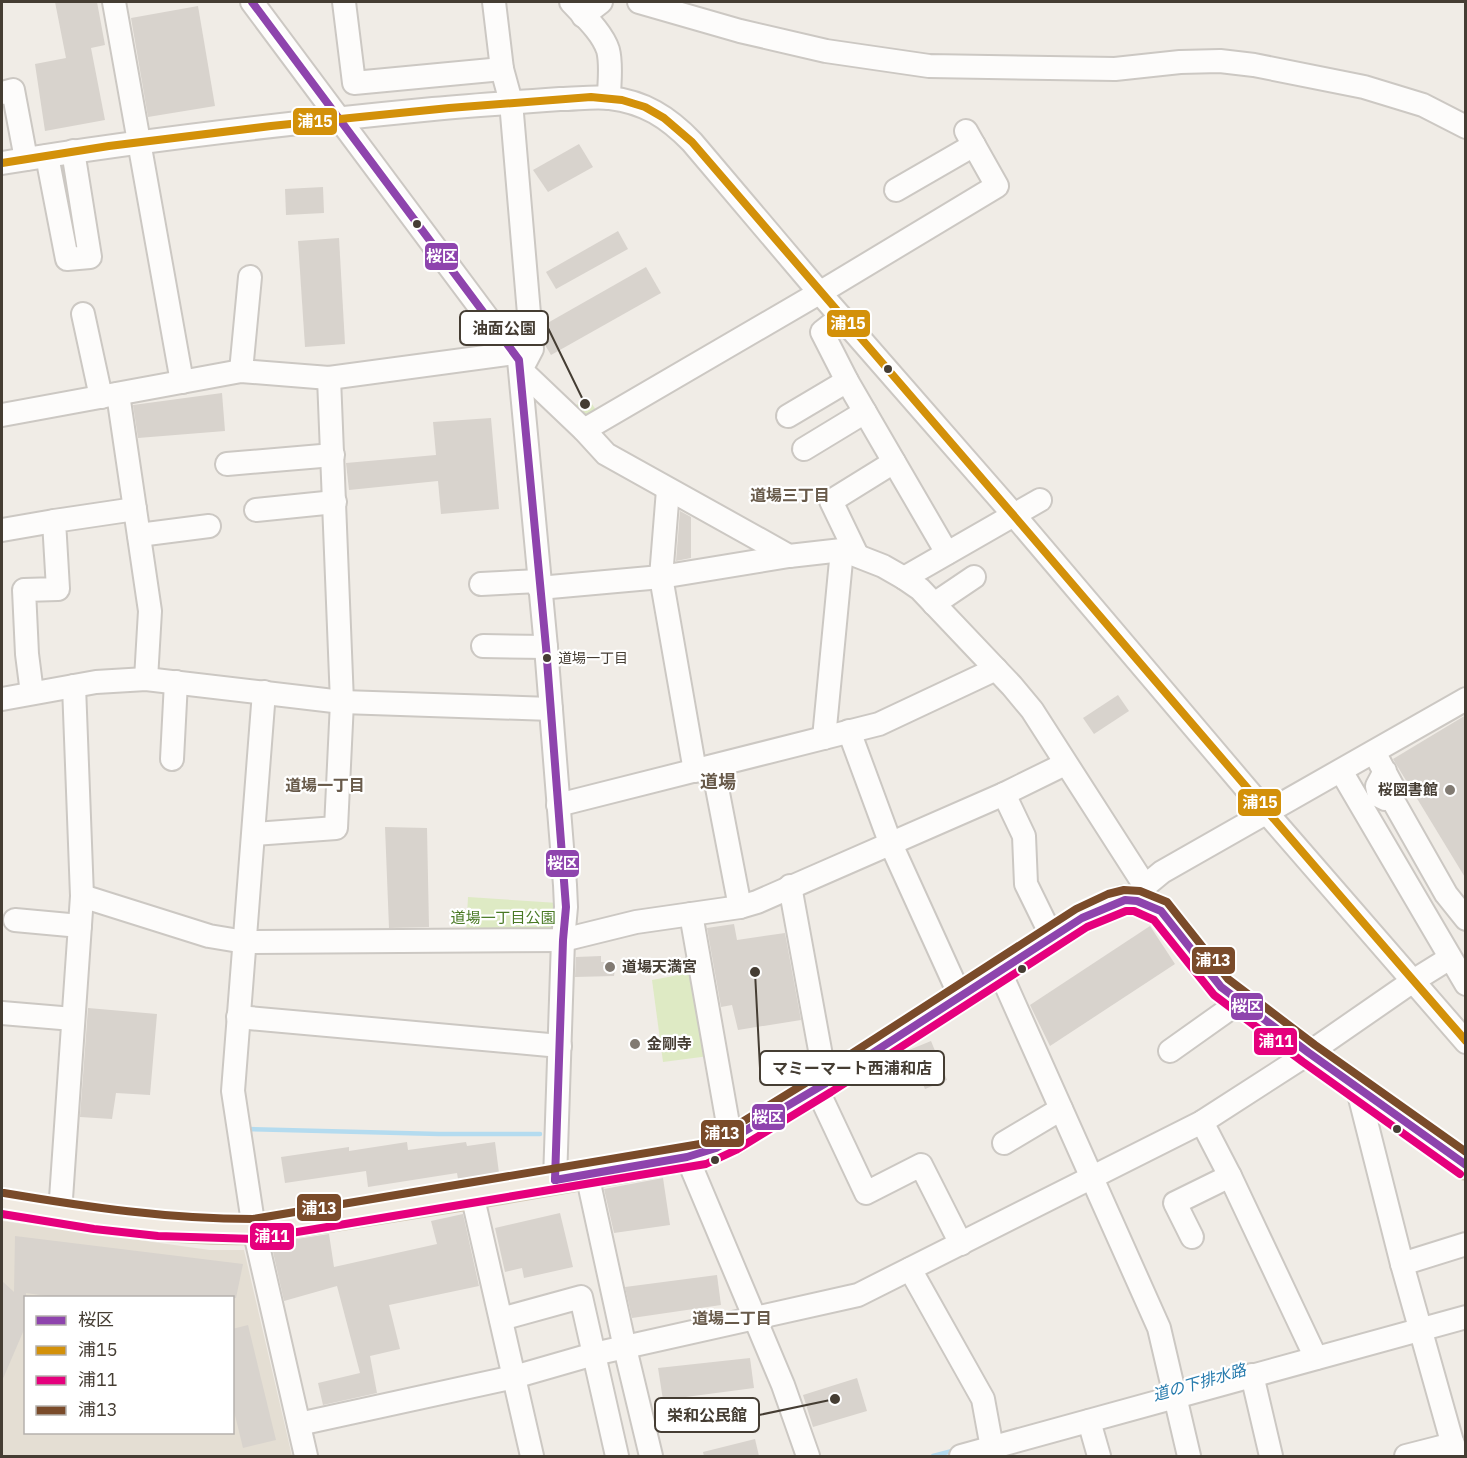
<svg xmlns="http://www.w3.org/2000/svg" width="1467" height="1458" font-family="'IBM Plex Sans','Noto Sans JP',sans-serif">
  <rect width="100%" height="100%" fill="#f0ece6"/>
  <path fill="#e4ded3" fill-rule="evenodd" d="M2,1221L210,1250H244L292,1456H2ZM26,1298H232V1432H26Z"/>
  <g fill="#deeac4">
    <polygon points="588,398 600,416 592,420 568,410"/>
    <polygon points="468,897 558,903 556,929 466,935"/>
    <polygon points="695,972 709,1056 663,1062 652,980"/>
  </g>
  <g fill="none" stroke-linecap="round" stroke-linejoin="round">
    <g stroke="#b4dbef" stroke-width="4.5">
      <polyline points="248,1132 248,1129 439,1134 540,1134"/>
      <polyline points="933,1456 956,1450"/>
    </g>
  </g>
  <g fill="#d8d3cd">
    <polygon points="55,2 97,2 105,45 91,48 105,120 45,131 35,64 66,58"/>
    <polygon points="198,6 215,106 148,117 131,18"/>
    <polygon points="579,144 593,167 548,192 533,170"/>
    <polygon points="323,187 324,213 286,215 285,189"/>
    <polygon points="618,231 628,249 556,289 546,272"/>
    <polygon points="339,238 345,344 305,347 298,241"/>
    <polygon points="646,267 661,293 551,355 545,345 544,325"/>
    <polygon points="222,393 225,431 138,438 133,405"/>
    <polygon points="491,418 499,509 441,514 438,481 349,490 346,463 436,455 433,422"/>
    <polygon points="680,511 691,517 691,558 676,561"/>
    <polygon points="1118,695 1129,711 1094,734 1083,718"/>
    <polygon points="1466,715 1466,879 1393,759"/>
    <polygon points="385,827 427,828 429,927 389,928"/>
    <polygon points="734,924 737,940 785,933 801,1020 738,1030 732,1005 721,1007 707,928"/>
    <polygon points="1150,926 1175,964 1050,1046 1030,1005"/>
    <polygon points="601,956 601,962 616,962 614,976 575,977 576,957"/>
    <polygon points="88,1008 157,1014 150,1095 116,1093 112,1119 80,1117"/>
    <polygon points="931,1041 947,1080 925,1089 909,1050"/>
    <polygon points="407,1142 408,1150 466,1142 467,1146 495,1142 499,1173 458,1179 457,1173 368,1187 366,1171 285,1183 281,1157 349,1147 349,1151"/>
    <polygon points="663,1178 670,1225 614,1233 604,1189"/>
    <polygon points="560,1213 573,1267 524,1278 522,1268 505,1272 495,1228"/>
    <polygon points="463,1214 479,1286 389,1305 400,1349 370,1356 377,1393 323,1405 318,1383 360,1373 337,1286 284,1301 271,1243 329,1234 334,1267 437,1244 431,1221"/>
    <polygon points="15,1236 243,1264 236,1298 61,1298 26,1293 26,1325 2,1381 2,1281 14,1292"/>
    <polygon points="717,1275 721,1305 632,1318 625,1287"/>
    <polygon points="248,1325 276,1440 243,1448 232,1403 232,1329"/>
    <polygon points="750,1358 754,1388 663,1400 658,1368"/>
    <polygon points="857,1378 867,1411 813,1427 803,1395"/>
    <polygon points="755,1439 759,1456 704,1456 703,1452"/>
  </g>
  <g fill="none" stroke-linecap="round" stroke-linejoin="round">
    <defs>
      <g id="minor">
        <polyline points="114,2 182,382"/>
        <polyline points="252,2 519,360 546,647 565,885 566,907 563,940 555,1180"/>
        <polyline points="344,2 354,83 502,69"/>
        <polyline points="494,2 502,69 511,102 532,349 521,370 584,430 606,454 789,556 842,550 883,566 904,578 920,589 1012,686 1032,710 1145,886"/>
        <path d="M571,2C584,16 602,32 608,50C612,65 609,83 609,98"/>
        <polyline points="639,2 740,31 826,51 929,66 1115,69 1180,62 1220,61 1254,65 1364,87 1423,105 1466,127"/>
        <polyline points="583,16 601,2"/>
        <polyline points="2,93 13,90 26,159"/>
        <polyline points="47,156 67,259 90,257 73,151"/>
        <path d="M2,163C145,139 289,123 433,109C476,105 518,102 560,99C576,99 594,96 610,98C644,102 668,117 692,142L820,293L1014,515L1267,813L1466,1042"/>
        <polyline points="896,190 974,145"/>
        <polyline points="83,314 101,397"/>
        <polyline points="841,317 822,332 847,381 947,553"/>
        <polyline points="241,371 250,277"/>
        <polyline points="118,394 150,611 146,679"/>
        <polyline points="2,415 241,371 329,378 515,353"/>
        <polyline points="788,416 847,381"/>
        <polyline points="584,430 831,286 997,186 966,131"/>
        <polyline points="804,449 865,412"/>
        <polyline points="227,464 333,455"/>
        <polyline points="668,490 661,577 695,771"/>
        <polyline points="256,510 335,502"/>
        <polyline points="2,530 54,521"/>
        <polyline points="139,535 209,526"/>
        <polyline points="857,555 831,501 894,462"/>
        <polyline points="904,578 1040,500"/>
        <polyline points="481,584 539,581"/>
        <polyline points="539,588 661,577 789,556"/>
        <polyline points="934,604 974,577"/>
        <polyline points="483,646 546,647"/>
        <polyline points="264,692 233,1091 254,1229 306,1456"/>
        <polyline points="32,693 27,654 24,590 58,589 54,521 135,509"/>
        <polyline points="2,699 96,682 146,679 342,702 551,709"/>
        <polyline points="849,731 890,842 961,998"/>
        <polyline points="824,738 842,550"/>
        <polyline points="1374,752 1395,791 1392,797 1385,799 1379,796 1377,786 1385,771"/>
        <polyline points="172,759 176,682"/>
        <polyline points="713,767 740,907"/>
        <polyline points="1341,771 1466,984"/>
        <polyline points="1004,794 1024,836 1026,884 1052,937"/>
        <polyline points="1391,797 1446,894 1466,919"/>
        <polyline points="558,805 879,724 996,669"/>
        <polyline points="254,834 336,828 342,702 329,378"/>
        <polyline points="790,886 826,1083"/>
        <polyline points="82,896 209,936 245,942 563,940 636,922 740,907 757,902 1004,794 1065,764"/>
        <polyline points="1138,898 1145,886 1162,872 1466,699"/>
        <polyline points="691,914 731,1141"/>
        <polyline points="15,920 80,926"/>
        <polyline points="1000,972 1159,1328 1189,1456"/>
        <polyline points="2,1013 73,1019"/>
        <polyline points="238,1017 560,1046"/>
        <polyline points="1170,1051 1239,1002"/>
        <polyline points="1357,1086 1402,1264 1456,1456"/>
        <polyline points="817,1089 866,1193 921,1165 961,1244"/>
        <polyline points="1202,1122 1230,1176 1316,1358"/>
        <polyline points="1004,1143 1061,1109"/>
        <polyline points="687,1157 783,1385 808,1456"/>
        <polyline points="587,1174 625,1348 651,1456"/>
        <polyline points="472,1194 532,1456"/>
        <polyline points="60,1213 82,896 74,686"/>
        <polyline points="1192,1237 1175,1203 1230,1176"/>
        <polyline points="1402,1264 1466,1244"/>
        <polyline points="910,1269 983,1399 992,1448"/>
        <polyline points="501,1319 581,1297 617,1456"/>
        <polyline points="1252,1375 1271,1456"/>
        <polyline points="1089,1421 1099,1456"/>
        <polyline points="299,1424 514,1377 594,1354 858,1295 1202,1122 1309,1053 1413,981 1450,958"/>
        <polyline points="961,1456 1466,1317"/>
        <polyline points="1406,1456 1453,1444"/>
      </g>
      <path id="major" d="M2,1203C85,1218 169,1231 254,1229L472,1194L703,1154L731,1141L826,1083L1082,918L1112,904L1125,900L1137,901L1161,911L1221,987L1309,1053L1466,1165"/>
    </defs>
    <use href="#minor" stroke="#ccc8c3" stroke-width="26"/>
    <use href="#major" stroke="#d3c7b3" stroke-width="32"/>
    <use href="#minor" stroke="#fdfcfb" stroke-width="22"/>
    <use href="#major" stroke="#f1ebe2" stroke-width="28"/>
    <defs>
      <g id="bus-1">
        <polyline points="252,2 519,360 546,647 566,907 563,940 555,1180"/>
        <polyline points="555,1180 687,1157 716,1148 826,1083 1082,918 1125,900 1137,901 1161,911 1221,987 1309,1053 1466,1165"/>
      </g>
      <path id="bus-2" d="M2,163L109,146L271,126L449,108L591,97L622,100L645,107L664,118L692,142C799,268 908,391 1015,517C1165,692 1314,867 1466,1041"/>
      <polyline id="bus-3" points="2,1214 94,1229 158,1236 255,1239 706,1164 736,1150 831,1092 1087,927 1126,911 1134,911 1154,920 1214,995 1303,1062 1460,1174"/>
      <path id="bus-4" d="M4,1193C87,1207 169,1219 253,1219L700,1144L726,1132L820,1074L1076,909L1108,894L1124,890L1140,891L1167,902L1228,979L1315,1045L1466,1152"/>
    </defs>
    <use href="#bus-1" stroke="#fff" stroke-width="12"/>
    <use href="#bus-2" stroke="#fff" stroke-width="12"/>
    <use href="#bus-3" stroke="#fff" stroke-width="12"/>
    <use href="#bus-4" stroke="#fff" stroke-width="12"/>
    <use href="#bus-1" stroke="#8e44ad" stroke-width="8"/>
    <use href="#bus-2" stroke="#d3910a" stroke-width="8"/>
    <use href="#bus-3" stroke="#e5007d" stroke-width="8"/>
    <use href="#bus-4" stroke="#7a4b2a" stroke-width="8"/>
  </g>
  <g fill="#453d33" stroke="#fff" stroke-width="2">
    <circle cx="417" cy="224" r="5"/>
    <circle cx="888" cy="369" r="5"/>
    <circle cx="547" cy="658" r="5"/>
    <circle cx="1022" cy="969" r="5"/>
    <circle cx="1397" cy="1129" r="5"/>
    <circle cx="715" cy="1160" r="5"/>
  </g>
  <g fill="#817a72" stroke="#fff" stroke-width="2">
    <circle cx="1450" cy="790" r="6"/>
    <circle cx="610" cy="967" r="6"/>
    <circle cx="635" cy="1044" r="6"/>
  </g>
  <g text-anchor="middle" stroke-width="4.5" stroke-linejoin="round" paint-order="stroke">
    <g font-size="14" fill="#453d33" stroke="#fff" text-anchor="start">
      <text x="558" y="663">道場一丁目</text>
    </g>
    <g font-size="15" font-weight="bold" fill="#453d33" stroke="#fff" text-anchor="start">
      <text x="1438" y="795" text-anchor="end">桜図書館</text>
      <text x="622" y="972">道場天満宮</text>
      <text x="647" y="1049">金剛寺</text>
    </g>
    <g font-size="15" fill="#497924" stroke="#fff">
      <text x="503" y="923">道場一丁目公園</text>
    </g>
    <g font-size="16" font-weight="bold" fill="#685a4a" stroke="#fff">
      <text x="790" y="501">道場三丁目</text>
      <text x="325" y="791">道場一丁目</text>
      <text x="732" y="1324">道場二丁目</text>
    </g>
    <g font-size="16" font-style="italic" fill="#277bad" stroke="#fff">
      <text transform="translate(1199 1382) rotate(-16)" y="6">道の下排水路</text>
    </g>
    <g font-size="18" font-weight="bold" fill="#685a4a" stroke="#fff">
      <text x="718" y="788">道場</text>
    </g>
  </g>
  <path fill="none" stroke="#453d33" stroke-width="2" d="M585 404L548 328M755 972L760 1068M835 1399L759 1415"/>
  <g fill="#453d33" stroke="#fff" stroke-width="2">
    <circle cx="585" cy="404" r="6"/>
    <circle cx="755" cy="972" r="6"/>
    <circle cx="835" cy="1399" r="6"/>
  </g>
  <g fill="#fff" stroke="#453d33" stroke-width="2">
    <rect x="460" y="311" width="88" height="34" rx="6"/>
    <rect x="760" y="1051" width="184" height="34" rx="6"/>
    <rect x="655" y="1398" width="104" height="34" rx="6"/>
  </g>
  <g font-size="16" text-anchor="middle" font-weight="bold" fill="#453d33">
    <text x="504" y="334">油面公園</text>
    <text x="852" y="1074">マミーマート西浦和店</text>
    <text x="707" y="1421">栄和公民館</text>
  </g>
  <g stroke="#fff" stroke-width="2">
    <rect x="292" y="107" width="46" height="29" rx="6" fill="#d3910a"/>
    <rect x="424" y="242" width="35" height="29" rx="6" fill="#8e44ad"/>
    <rect x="826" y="309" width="45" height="29" rx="6" fill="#d3910a"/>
    <rect x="1237" y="788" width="45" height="29" rx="6" fill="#d3910a"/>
    <rect x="545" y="849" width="35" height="29" rx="6" fill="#8e44ad"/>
    <rect x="1191" y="946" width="45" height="29" rx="6" fill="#7a4b2a"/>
    <rect x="1230" y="992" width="34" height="29" rx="6" fill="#8e44ad"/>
    <rect x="1253" y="1027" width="45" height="29" rx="6" fill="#e5007d"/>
    <rect x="751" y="1103" width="35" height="28" rx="6" fill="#8e44ad"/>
    <rect x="700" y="1119" width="45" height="29" rx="6" fill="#7a4b2a"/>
    <rect x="296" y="1193" width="46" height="29" rx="6" fill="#7a4b2a"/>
    <rect x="249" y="1222" width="46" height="29" rx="6" fill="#e5007d"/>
  </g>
  <g font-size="16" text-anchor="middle" font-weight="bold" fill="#fff">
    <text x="315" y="127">浦15</text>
    <text x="442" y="262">桜区</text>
    <text x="848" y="329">浦15</text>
    <text x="1260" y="808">浦15</text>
    <text x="563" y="869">桜区</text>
    <text x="1213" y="966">浦13</text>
    <text x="1247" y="1012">桜区</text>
    <text x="1276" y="1047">浦11</text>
    <text x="768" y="1123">桜区</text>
    <text x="722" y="1139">浦13</text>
    <text x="319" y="1214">浦13</text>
    <text x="272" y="1242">浦11</text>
  </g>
  <rect width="1467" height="1458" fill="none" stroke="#453d33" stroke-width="6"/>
  <rect x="24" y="1296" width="210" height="138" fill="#ffffff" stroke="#b5b1ad" stroke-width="1.5"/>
  <rect x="36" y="1316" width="30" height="9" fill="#8e44ad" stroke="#b5b1ad" stroke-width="1.5"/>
  <text x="78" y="1326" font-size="18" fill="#453d33">桜区</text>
  <rect x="36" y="1346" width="30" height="9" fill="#d3910a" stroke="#b5b1ad" stroke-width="1.5"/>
  <text x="78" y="1356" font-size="18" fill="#453d33">浦15</text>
  <rect x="36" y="1376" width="30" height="9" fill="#e5007d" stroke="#b5b1ad" stroke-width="1.5"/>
  <text x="78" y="1386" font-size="18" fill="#453d33">浦11</text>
  <rect x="36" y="1406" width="30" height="9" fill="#7a4b2a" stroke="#b5b1ad" stroke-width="1.5"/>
  <text x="78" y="1416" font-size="18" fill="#453d33">浦13</text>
</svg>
